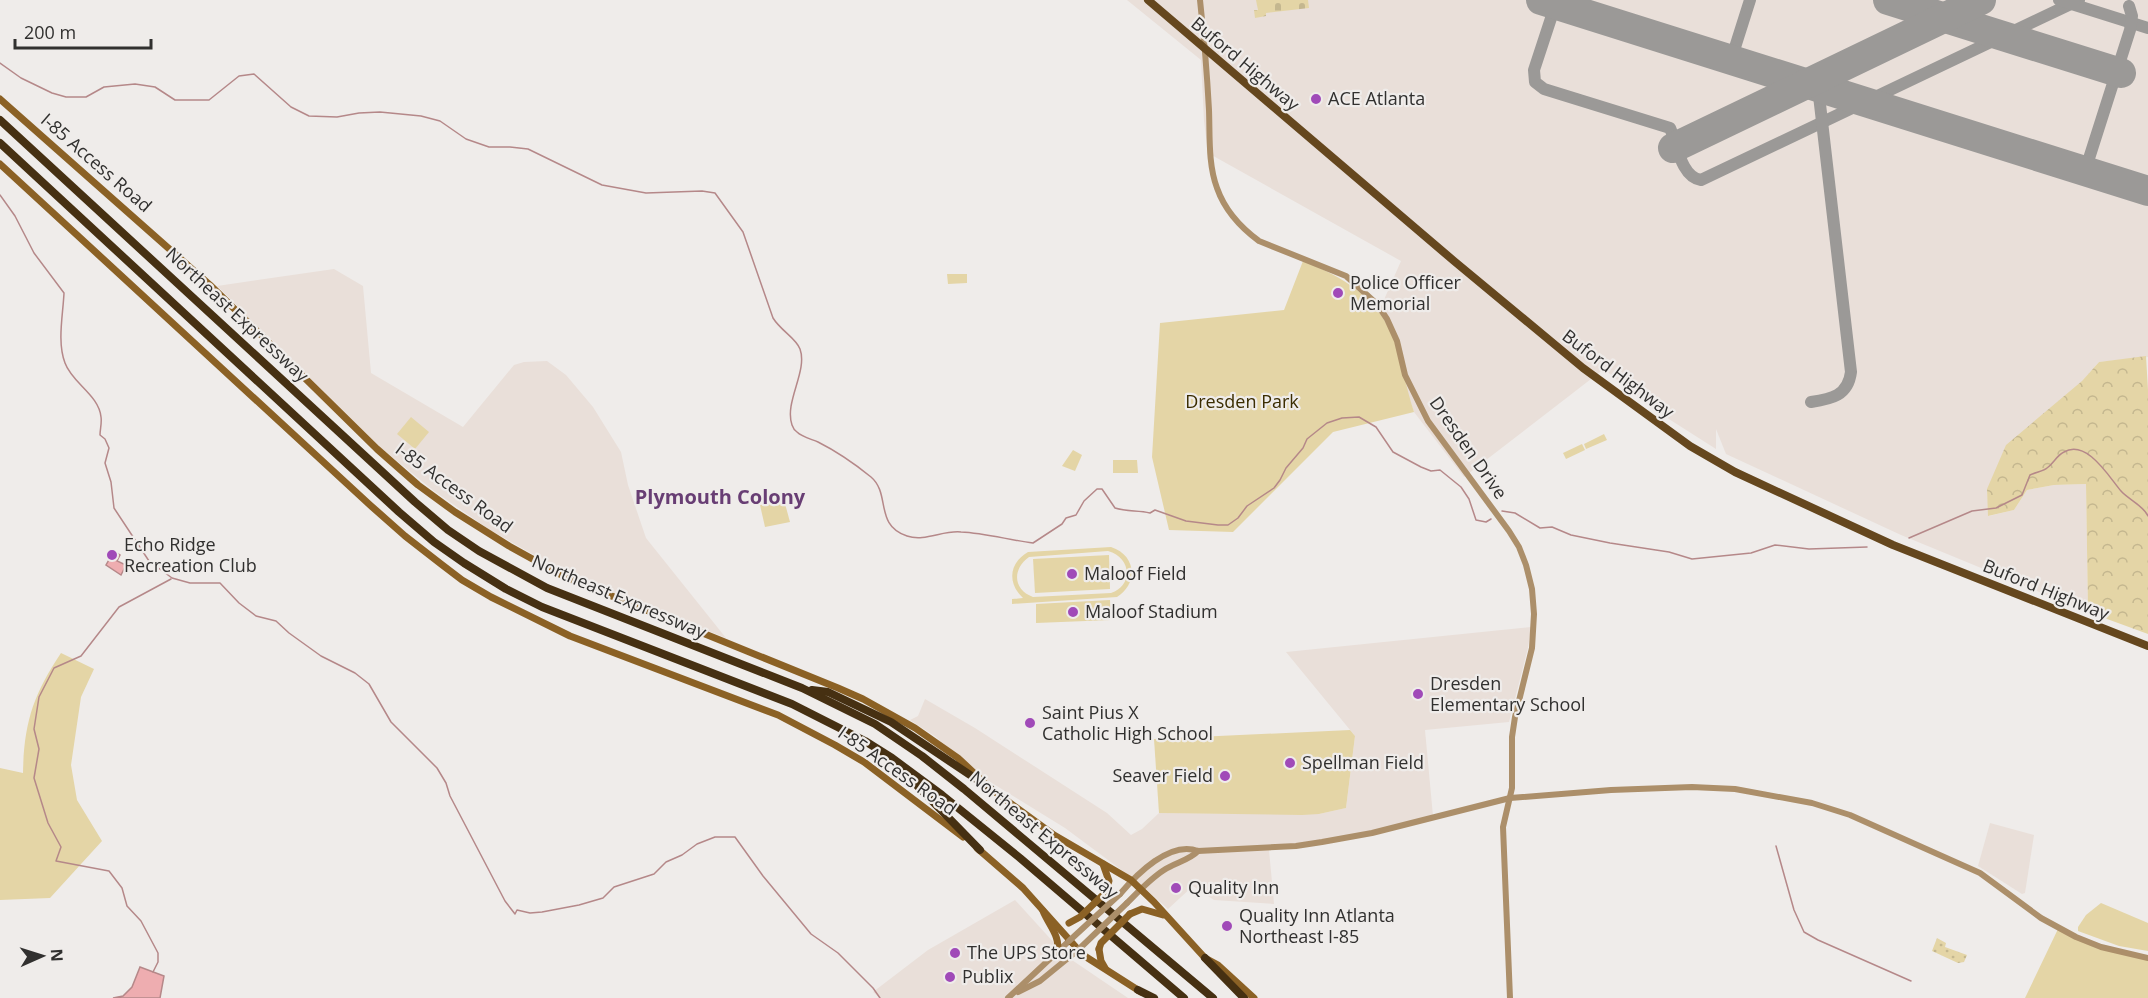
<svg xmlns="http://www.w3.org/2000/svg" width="2148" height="998" font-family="'Open Sans',sans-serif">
  <defs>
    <pattern id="grass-dots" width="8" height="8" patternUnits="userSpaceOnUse" patternTransform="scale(1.5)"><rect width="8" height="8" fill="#e4d5a6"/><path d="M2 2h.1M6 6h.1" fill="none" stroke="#c4b78f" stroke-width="1.8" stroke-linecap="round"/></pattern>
    <pattern id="forest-crowns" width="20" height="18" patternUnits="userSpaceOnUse" patternTransform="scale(1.5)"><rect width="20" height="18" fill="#e4d5a6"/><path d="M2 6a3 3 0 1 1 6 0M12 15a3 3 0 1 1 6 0" fill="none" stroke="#c4b78f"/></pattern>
    <pattern id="cemetery-stones" width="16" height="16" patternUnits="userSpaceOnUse" patternTransform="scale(1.5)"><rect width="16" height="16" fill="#e4d5a6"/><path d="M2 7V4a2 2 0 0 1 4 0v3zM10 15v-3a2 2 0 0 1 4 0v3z" fill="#c4b78f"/></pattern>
  </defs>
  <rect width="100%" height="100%" fill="#efecea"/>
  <g fill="#e9dfd9">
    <polygon points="1127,0 2148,0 2148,357 2099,362 1987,489 1989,516 2014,510 2027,490 2054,485 2086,484 2088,612 1901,535 1726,454 1716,429 1716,449 1650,407 1604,369 1464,477 1414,412 1379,311 1401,261 1208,153 1204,121 1201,60"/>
    <polygon points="334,269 363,286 371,373 463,427 514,365 524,362 547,361 566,375 593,407 621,452 628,485 646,538 726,638 570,575 490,530 434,491 381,448 217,286"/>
    <polygon points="1531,627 1528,648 1509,722 1425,730 1433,816 1307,846 1269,850 1274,904 1214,900 1193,886 1168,909 1139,883 1065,828 974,772 936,737 910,720 918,716 925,699 975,728 1107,813 1131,835 1142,829 1159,813 1319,814 1346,808 1355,736 1286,652"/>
    <polygon points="1990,823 2034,835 2025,893 2022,894 1978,866"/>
    <polygon points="1015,900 1066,956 1128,998 880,998 873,992 928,950"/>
  </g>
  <polygon fill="url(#grass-dots)" points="1937,938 1946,943 1945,947 1967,955 1964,962 1958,963 1932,951"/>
  <polygon fill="url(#forest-crowns)" points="2146,356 2148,390 2148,634 2088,612 2086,484 2054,485 2027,490 2014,510 1988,516 1987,489 2006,445 2082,381 2099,362"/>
  <polygon fill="url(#cemetery-stones)" points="1256,0 1308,0 1309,8 1266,13 1266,16 1255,18 1254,10 1258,10"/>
  <g fill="#e4d5a6" fill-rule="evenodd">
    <path d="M1303,261C1343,277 1378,297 1394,340C1402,363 1406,388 1414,412L1333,432L1233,532L1169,530L1152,457L1160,323L1284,310Z"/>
    <polygon points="947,274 967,274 967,283 948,284"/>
    <polygon points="411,417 429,432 415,449 397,434"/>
    <polygon points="1604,434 1607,440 1586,449 1584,444"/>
    <polygon points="1582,444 1585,450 1566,459 1563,453"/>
    <polygon points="1073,450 1082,455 1075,471 1062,466"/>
    <polygon points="1113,460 1137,460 1138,473 1113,473"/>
    <polygon points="784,500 790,522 765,527 760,505"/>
    <path d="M1111,547C1136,555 1139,583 1117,597L1012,604V599L1023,598C1007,583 1009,563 1028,552ZM1108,551C1131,557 1134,585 1111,593L1033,597C1013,590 1012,569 1029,557Z"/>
    <polygon points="1109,555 1110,589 1035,593 1033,559"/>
    <polygon points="1110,600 1111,620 1036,623 1036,604"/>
    <path d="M61,653L94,669L81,697L71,765L77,800L102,841L50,898L0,900V768L23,773C24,723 33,695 61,653Z"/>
    <polygon points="1350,730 1355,736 1346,808 1319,814 1302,815 1159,813 1154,739"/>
    <polygon points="2101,903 2148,923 2148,951 2119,946 2078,931 2078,927 2086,915"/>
    <polygon points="2058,929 2097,945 2148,958 2148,998 2025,998"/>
  </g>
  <g fill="#eeadb0" stroke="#b58889" stroke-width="1.5">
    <polygon points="114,551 120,555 117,561 126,565 121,575 106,565"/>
    <polygon points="140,967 164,976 160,998 113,998 123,996 132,987"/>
  </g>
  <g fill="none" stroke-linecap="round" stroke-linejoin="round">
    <g stroke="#b58889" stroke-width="1.5">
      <path d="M0,63L21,78L52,93L66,97H86L104,87L135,84L155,87L175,100H209L239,76L254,74L291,107L309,116L337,117L359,113L380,112L421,116L440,121L466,139L489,147H510L528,149L602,185L646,193L702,191L715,193L743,232L773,318C781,331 796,338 800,349C808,371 784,402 792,425C793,428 794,430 797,432C802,437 811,439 818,442C836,451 855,464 871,477C891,494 874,525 907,536C925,542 943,530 961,532C985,533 1009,540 1033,543L1062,524L1066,518L1076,515L1084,501L1097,489H1102L1115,508C1127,512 1138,510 1150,513L1155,510L1186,521L1218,525H1228L1238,518L1247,506L1274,488L1280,480L1286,468L1303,448L1307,439L1327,423L1342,418L1359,417L1376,427L1393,452L1421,467L1431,471L1440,470L1461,487L1469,499L1476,520L1486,522L1491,519"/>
      <path d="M0,195L15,216L34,253L64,293C63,315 57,342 65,363C72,383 99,395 101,417C102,423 100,429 100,435L105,439L109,448L105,463L111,482L114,508L149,561L172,578L190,583H220L239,603L256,616L276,621L289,633L321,656L355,673L369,684L391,722L437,768L446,783L450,796L505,901L515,914L517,910L530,913L542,912L579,905L603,898L614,887L654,874L666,862L682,855L697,844L715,837H735L763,876L811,934L838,953L873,988L880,998"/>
      <polyline points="1502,511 1515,513 1540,528 1552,527 1571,535 1610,543 1669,552 1692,559 1751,553 1775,545 1809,549 1867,547"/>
      <path d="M1909,538L1972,511L1996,508L2022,495L2030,475C2036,472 2044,471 2047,468C2054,463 2056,456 2064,452C2087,439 2109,477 2121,491C2129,500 2143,505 2148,516"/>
      <polyline points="1776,846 1794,910 1804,932 1818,940 1911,981"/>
      <polyline points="153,972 158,962 158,953 141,921 127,906 122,888 109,871 56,861 61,847 48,823 34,778 39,749 34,729 39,697 54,668 81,656 119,607 171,579"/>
    </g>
    <g stroke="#9b9997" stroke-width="12">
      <path d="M1557,0L1534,70L1535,82L1544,89L1670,128C1677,144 1681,177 1701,180L2079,0"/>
      <polyline points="2059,0 2148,28"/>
      <polyline points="1731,60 1750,0"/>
      <polyline points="2085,171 2130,30 2132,16 2129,6"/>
      <path d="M1811,402C1831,399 1848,396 1851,372L1818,87"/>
    </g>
    <g stroke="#9b9997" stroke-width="30">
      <polyline points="1541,0 2148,191"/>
      <polyline points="1888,0 2121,73"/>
      <polyline points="1673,148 1981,0"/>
    </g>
    <g stroke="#ac8f6a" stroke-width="6">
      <path d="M1200,0C1204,37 1207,73 1209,110C1210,136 1208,164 1217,188C1225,211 1240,227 1259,241L1346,276L1377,304L1387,319L1397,341L1405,375L1428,421L1509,531L1519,547L1526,565L1532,589L1534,614L1532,648L1515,717L1512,737V788L1503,827L1510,998"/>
      <path d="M1120,894C1136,875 1170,840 1198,851L1296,846L1322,842L1372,833L1510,798L1611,790L1692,787L1735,789L1812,803L1850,815L1980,873L2041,918L2076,937L2101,947L2148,958"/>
      <path d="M1127,903C1139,891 1150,879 1164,870C1174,863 1190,860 1198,851"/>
      <polyline points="1018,992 1040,981 1078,950"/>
      <polyline points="1008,998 1069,941"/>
    </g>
    <g stroke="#8b6125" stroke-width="7">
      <polyline points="0,99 210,285 377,449 418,485 455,512 509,546 565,577 838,688 863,699 915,728 958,758 991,789 1054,835 1131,880 1154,902 1205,958 1218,965 1254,998"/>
      <polyline points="0,164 370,505 405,536 441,564 462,580 491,597 570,636 778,715 835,745 864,762 963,837"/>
      <polyline points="977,848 1023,888 1083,955 1141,992"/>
      <polyline points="1103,864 1109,881 1105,893"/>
      <path d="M1043,911C1049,926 1061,936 1057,953"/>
      <polyline points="1130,914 1142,909 1163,915"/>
      <polyline points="1099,949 1101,961 1105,968"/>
    </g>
    <polyline stroke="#65471e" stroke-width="8" points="1148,0 1454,261 1583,368 1690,446 1735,472 1893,545 2148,646"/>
    <g stroke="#463012" stroke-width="8">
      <polyline points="0,120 415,502 448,530 479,551 547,588 802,688 875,724 922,756 964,789 1213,998"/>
      <polyline points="0,143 399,512 434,542 464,563 506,589 542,607 792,704 865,741 892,758 942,795 1020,858 1184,998"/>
      <polyline points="812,690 828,692 891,722 991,789"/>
      <polyline points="897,765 980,850"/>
      <polyline points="1205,958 1244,998"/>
      <polyline points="1138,990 1154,998"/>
    </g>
    <g stroke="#ac8f6a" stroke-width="6">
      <polyline points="1069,941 1120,894"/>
      <polyline points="1078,950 1127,903"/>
    </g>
    <g stroke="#8b6125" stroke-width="7">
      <polyline points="1069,923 1080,917 1105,893"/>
      <polyline points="1099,949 1101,943 1130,914"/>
    </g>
  </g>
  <g fill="#a04ab8" stroke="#efecea" stroke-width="2">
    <circle cx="1316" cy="99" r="6"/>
    <circle cx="1338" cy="293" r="6"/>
    <circle cx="112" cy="555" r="6"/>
    <circle cx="1072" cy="574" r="6"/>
    <circle cx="1073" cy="612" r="6"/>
    <circle cx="1418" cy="694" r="6"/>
    <circle cx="1030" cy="723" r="6"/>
    <circle cx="1290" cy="763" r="6"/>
    <circle cx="1225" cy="776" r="6"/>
    <circle cx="1176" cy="888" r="6"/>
    <circle cx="1227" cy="926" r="6"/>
    <circle cx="955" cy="953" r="6"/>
    <circle cx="950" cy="977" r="6"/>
  </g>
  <g text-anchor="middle" stroke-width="4.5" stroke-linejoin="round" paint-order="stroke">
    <g font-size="18" fill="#31302f" stroke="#efecea">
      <text transform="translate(1245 64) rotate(40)" y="6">Buford Highway</text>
      <text transform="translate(96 163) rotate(41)" y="6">I-85 Access Road</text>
      <text transform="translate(237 315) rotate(43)" y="6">Northeast Expressway</text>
      <text transform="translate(1618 374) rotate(37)" y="6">Buford Highway</text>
      <text transform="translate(1468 448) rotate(55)" y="6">Dresden Drive</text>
      <text transform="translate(454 488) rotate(36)" y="6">I-85 Access Road</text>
      <text transform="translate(2046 590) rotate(22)" y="6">Buford Highway</text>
      <text transform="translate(619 597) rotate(23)" y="6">Northeast Expressway</text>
      <text transform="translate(897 771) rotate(35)" y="6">I-85 Access Road</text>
      <text transform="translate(1044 835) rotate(40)" y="6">Northeast Expressway</text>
    </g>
    <g font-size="18" fill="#31302f" stroke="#efecea" text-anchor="start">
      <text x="1328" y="105">ACE Atlanta</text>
      <text x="1350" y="289">Police Officer<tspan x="1350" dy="21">Memorial</tspan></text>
      <text x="124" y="551">Echo Ridge<tspan x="124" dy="21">Recreation Club</tspan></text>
      <text x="1084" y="580">Maloof Field</text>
      <text x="1085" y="618">Maloof Stadium</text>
      <text x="1430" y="690">Dresden<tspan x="1430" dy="21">Elementary School</tspan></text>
      <text x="1042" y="719">Saint Pius X<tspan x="1042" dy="21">Catholic High School</tspan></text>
      <text x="1302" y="769">Spellman Field</text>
      <text x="1213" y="782" text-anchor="end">Seaver Field</text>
      <text x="1188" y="894">Quality Inn</text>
      <text x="1239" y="922">Quality Inn Atlanta<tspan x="1239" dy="21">Northeast I-85</tspan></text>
      <text x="967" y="959">The UPS Store</text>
      <text x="962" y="983">Publix</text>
    </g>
    <g font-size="18" fill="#3b2d00" stroke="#efecea">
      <text x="1242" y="408">Dresden Park</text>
    </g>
    <g font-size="20" font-weight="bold" fill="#683e74" stroke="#efecea">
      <text x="720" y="504">Plymouth Colony</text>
    </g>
  </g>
  <g transform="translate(42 956) rotate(87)" stroke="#efecea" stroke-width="4.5" paint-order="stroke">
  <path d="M0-4.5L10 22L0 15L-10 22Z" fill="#31302f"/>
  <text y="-9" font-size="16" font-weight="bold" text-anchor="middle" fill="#31302f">N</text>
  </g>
  <path d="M15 39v9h136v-9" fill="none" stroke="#31302f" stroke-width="3"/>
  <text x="24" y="39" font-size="18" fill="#31302f" stroke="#efecea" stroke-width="4.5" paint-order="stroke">200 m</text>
</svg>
